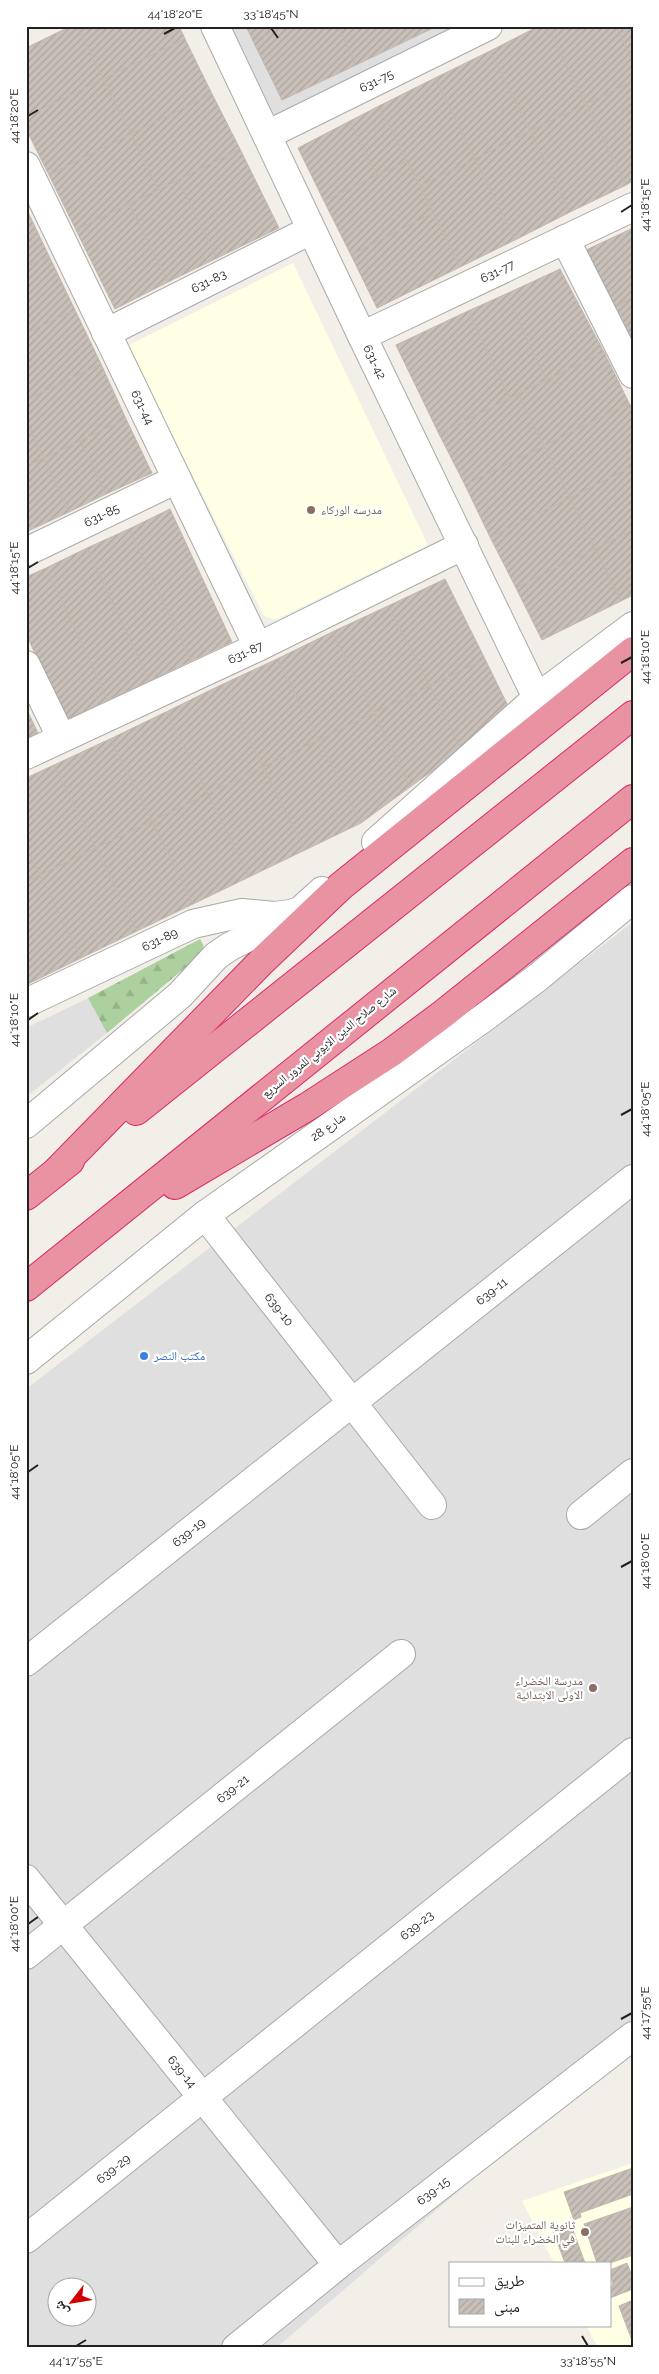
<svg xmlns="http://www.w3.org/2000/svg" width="659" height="2374" font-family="Raleway,'Noto Naskh Arabic',sans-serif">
  <defs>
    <pattern id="forest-firs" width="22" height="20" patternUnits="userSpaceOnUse" patternTransform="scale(1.25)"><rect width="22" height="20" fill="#add19e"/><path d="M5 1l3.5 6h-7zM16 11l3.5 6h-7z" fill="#95b388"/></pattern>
    <pattern id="building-hatch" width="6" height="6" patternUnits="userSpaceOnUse" patternTransform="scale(1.25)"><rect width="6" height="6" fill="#c7bfb8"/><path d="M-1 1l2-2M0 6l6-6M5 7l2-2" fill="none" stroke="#aba49e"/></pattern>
  </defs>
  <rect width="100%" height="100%" fill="#f2efe9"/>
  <g fill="#e0dfdf" fill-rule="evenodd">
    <polygon points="227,26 448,26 449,32 275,123"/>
    <path d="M633,922V2041L276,2348H26V1389ZM58,2286H88V2316H58Z"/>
    <polygon points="88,998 107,1033 26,1097 26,1028"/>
  </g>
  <g fill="#ffffe5">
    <polygon points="293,263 428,545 275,620 264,616 127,346"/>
    <polygon points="633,2163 633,2348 598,2348 586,2325 610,2325 610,2263 554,2263 522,2201"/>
  </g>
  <polygon fill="url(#forest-firs)" points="200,939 203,944 204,952 107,1033 88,998"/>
  <g fill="url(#building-hatch)" stroke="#c4b6ab">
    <polygon points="71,26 77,26 103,79 26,117 26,48"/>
    <polygon points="77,26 179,26 185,39 103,79"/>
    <polygon points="246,26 285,26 253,41"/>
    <polygon points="285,26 338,26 356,65 282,100 253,41"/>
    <polygon points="338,26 432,26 433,28 356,65"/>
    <polygon points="539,26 547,26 586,104 530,131 490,51"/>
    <polygon points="547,26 616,26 633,61 633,81 586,104"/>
    <polygon points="616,26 633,26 633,61"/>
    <polygon points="185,39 212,94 131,134 103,79"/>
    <polygon points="490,51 530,131 475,159 435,78"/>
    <polygon points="435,78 475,159 420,186 379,106"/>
    <polygon points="103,79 131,134 49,175 26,129 26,117"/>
    <polygon points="633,81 633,181 626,185 586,104"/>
    <polygon points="212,94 240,149 158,190 131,134"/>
    <polygon points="586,104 626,185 570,212 530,131"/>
    <polygon points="379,106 407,161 377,176 350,121"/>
    <polygon points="350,121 377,176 324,201 298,148"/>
    <polygon points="530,131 570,212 515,240 475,159"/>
    <polygon points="131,134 158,190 76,230 49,175"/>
    <polygon points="240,149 279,228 217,258 178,180"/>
    <polygon points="475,159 515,240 460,267 420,186"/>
    <polygon points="407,161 433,213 351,255 324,201"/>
    <polygon points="178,180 217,258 168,282 129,204"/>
    <polygon points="129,204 168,282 115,309 76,230"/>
    <polygon points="26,208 49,256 26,267"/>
    <polygon points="433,213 460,267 377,308 351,255"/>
    <polygon points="633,228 633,297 613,308 584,251"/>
    <polygon points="49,256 75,310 26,333 26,267"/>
    <polygon points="560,269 604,352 546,380 506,294"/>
    <polygon points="506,294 546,380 510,398 468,311"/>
    <polygon points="633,297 633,348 613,308"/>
    <polygon points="75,310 101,364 26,400 26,333"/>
    <polygon points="468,311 510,398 439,434 396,345"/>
    <polygon points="604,352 629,403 544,446 518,394"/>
    <polygon points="101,364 126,419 44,458 26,421 26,400"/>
    <polygon points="518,394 544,446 465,485 439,434"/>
    <polygon points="629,403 633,410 633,466 570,498 544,446"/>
    <polygon points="126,419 152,473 106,494 80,441"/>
    <polygon points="26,421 44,458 26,466"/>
    <polygon points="80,441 106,494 69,512 44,458"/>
    <polygon points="544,446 570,498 490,537 465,485"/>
    <polygon points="44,458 69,512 26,532 26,466"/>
    <polygon points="633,466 633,530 595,549 570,498"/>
    <polygon points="570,498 595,549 516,588 490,537"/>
    <polygon points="170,509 232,642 191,661 129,529"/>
    <polygon points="129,529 191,661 149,681 87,548"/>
    <polygon points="633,530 633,595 621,601 595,549"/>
    <polygon points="87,548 149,681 108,700 46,568"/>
    <polygon points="595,549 621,601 542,640 516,588"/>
    <polygon points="46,568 108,700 66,720 26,634 26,577"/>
    <polygon points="445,579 485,659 430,686 388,606"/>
    <polygon points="388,606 430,686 374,713 332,632"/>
    <polygon points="332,632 374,713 319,740 277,659"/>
    <polygon points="277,659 319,740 263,767 221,685"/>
    <polygon points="485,659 511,712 461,750 430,686"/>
    <polygon points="221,685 263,767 208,794 166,712"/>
    <polygon points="430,686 461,750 410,787 374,713"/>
    <polygon points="26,708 38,733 26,739"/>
    <polygon points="166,712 208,794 152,821 110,739"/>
    <polygon points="374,713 410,787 361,823 319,740"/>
    <polygon points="110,739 152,821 96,848 54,765"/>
    <polygon points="319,740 361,823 305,850 263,767"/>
    <polygon points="54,765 96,848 40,875 26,846 26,778"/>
    <polygon points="263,767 305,850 249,877 208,794"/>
    <polygon points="208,794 249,877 193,904 152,821"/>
    <polygon points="152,821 193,904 137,931 96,848"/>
    <polygon points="26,846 40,875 26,882"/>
    <polygon points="96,848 137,931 81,958 40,875"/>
    <polygon points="40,875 81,958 26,985 26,882"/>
    <polygon points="633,2168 633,2194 580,2213 581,2217 574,2220 564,2192"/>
    <polygon points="633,2207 633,2255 610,2263 597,2263 584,2224"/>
    <polygon points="570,2222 585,2263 565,2263 552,2228"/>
    <polygon points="627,2263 633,2278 633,2289 610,2298 610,2287 613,2285 610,2270"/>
    <polygon points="633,2300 633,2343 619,2306"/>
  </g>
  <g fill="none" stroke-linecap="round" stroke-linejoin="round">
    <defs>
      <g id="minor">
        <path id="s1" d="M215,26L362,336L537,698"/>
        <path id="s2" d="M267,135L488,26"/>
        <path id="s3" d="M26,166L258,647"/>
        <polyline points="565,239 633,374"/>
        <path id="s4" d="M106,333L311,230"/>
        <path id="s5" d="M362,336L633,207"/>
        <path id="s6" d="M26,552L177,479"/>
        <polyline points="26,665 61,737"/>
        <path id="s7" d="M26,755L258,647L464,545"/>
        <polyline points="376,842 537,698 633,626"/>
        <path id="s8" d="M26,1003L193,924L242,913L275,916L290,914L300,911L322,891"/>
        <polyline points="26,1124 180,995 216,956 229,947 290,916"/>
        <path id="s9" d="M205,1215L432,1505"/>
        <polyline points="26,1360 205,1215 482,1019 537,978 633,899"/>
        <polyline points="581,1515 633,1473"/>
        <path id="s10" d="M26,1662L633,1179"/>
        <path id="s11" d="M26,1879L338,2265"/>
        <path id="s12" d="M26,1955L401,1654"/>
        <path id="s13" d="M26,2239L633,1752"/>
        <path id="s14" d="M236,2348L338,2265L633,2036"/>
      </g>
      <g id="highway">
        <polyline points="136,1111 633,715"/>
        <polyline points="55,1173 262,961 341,886 633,651"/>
        <polyline points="175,1185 307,1107 392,1052 443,1014 633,862"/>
        <polyline points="26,1196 70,1161"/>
        <polyline points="26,1287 633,799"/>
      </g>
    </defs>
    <use href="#minor" stroke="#a9a9a9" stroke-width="30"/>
    <use href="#highway" stroke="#dc2a67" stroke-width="30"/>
    <use href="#minor" stroke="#fff" stroke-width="28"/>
    <use href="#highway" stroke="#e892a2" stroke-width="28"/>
  </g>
  <path fill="none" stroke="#222" stroke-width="2" d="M271,28L278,38M164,34L175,28M28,116L38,110M621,212L632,205M28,568L38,562M621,663L632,657M28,1020L38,1013M621,1115L632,1109M28,1472L38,1465M621,1567L632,1561M28,1924L38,1917M621,2019L632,2013M582,2336L588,2346M76,2346L86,2340"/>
  <g fill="#8d6e63" stroke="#fff" stroke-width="2">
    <circle cx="311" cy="510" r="5"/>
    <circle cx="593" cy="1688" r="5"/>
    <circle cx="585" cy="2232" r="5"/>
  </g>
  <circle fill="#3f7fe0" stroke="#fff" stroke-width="2" cx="144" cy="1356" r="5"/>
  <g text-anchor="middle" stroke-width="4.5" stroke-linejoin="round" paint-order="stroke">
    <g font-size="12" fill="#222" stroke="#fff">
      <text dy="4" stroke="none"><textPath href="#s2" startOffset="122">631-75</textPath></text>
      <text dy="4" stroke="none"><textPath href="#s5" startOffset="150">631-77</textPath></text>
      <text dy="4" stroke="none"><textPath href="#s4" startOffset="115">631-83</textPath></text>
      <text dy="4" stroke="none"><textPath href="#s1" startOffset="372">631-42</textPath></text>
      <text dy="4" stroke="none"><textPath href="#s3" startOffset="268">631-44</textPath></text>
      <text dy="4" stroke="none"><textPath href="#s6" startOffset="84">631-85</textPath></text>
      <text dy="4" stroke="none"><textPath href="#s7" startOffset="242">631-87</textPath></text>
      <text dy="4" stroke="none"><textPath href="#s8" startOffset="148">631-89</textPath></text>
      <text transform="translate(329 1042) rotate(-39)" y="4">شارع صلاح الدين الايوبي للمرور السريع</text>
      <text transform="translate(328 1127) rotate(-35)" y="4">شارع 28</text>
      <text dy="4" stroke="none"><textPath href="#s10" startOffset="595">639-11</textPath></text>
      <text dy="4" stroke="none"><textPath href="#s9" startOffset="120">639-10</textPath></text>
      <text dy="4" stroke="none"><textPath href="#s10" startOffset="208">639-19</textPath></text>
      <text dy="4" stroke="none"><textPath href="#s12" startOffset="265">639-21</textPath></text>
      <text dy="4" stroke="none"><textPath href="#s13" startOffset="501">639-23</textPath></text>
      <text dy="4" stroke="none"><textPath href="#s11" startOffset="248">639-14</textPath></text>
      <text dy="4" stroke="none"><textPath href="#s13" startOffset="112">639-29</textPath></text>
      <text dy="4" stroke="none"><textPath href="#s14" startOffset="252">639-15</textPath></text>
    </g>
    <g font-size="12" fill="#785e54" stroke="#fff" text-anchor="end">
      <text x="321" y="514" text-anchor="start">مدرسه الوركاء</text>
      <text x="583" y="1685">مدرسة الخضراء<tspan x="583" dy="14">الاولى الابتدائية</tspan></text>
      <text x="575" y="2229">ثانوية المتميزات<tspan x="575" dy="14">في الخضراء للبنات</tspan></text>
    </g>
    <g font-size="12" fill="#366cbe" stroke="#fff" text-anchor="start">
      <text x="154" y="1360">مكتب النصر</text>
    </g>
  </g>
  <rect width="659" height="2374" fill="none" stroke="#ffffff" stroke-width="55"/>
  <rect x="449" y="2262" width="162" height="65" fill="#ffffff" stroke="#a7a7a7"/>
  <rect x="459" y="2278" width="25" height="8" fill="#ffffff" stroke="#a7a7a7"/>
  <text x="494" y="2286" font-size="15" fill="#222222">طريق</text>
  <rect x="459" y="2299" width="25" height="15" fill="url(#building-hatch)" stroke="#a7a7a7"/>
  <text x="494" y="2312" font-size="15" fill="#222222">مبنى</text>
  <g transform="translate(72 2302) rotate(239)"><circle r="24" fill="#ffffff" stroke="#a7a7a7"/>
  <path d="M0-4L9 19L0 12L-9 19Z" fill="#d40000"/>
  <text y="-8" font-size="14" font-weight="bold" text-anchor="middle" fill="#222222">ش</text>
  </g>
  <rect x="28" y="28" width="604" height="2318" fill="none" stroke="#222" stroke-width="2"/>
  <g font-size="12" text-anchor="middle" fill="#222">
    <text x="175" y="18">44°18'20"E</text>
    <text x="271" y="18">33°18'45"N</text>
    <text transform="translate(14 116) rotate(-90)" y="4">44°18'20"E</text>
    <text transform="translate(645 205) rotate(-90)" y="4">44°18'15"E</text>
    <text transform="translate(14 568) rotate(-90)" y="4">44°18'15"E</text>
    <text transform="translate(645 657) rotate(-90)" y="4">44°18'10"E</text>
    <text transform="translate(14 1020) rotate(-90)" y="4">44°18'10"E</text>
    <text transform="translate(645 1109) rotate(-90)" y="4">44°18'05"E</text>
    <text transform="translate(14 1472) rotate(-90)" y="4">44°18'05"E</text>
    <text transform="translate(645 1561) rotate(-90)" y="4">44°18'00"E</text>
    <text transform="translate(14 1924) rotate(-90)" y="4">44°18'00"E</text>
    <text transform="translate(645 2013) rotate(-90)" y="4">44°17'55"E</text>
    <text x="76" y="2365">44°17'55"E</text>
    <text x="588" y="2365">33°18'55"N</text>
  </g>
</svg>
